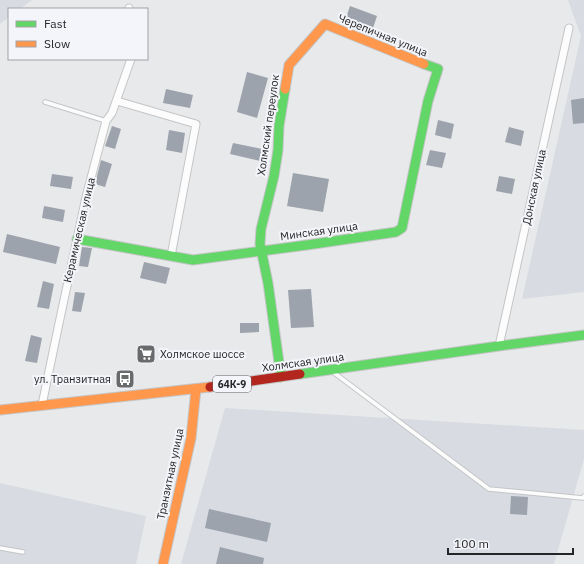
<svg xmlns="http://www.w3.org/2000/svg" width="584" height="564" font-family="'IBM Plex Sans',sans-serif">
  <rect width="100%" height="100%" fill="#e8e9eb"/>
  <g fill="#d8dbe2">
    <polygon points="0,0 32,0 20,9 9,9 9,17 0,24"/>
    <polygon points="568,0 584,0 584,292 522,299 581,36"/>
    <polygon points="225,408 584,430 584,459 554,564 181,564"/>
    <polygon points="0,483 146,516 136,564 0,564"/>
  </g>
  <g fill="#9ca3ac">
    <polygon points="350,6 377,16 372,31 345,21"/>
    <polygon points="247,72 268,78 257,118 237,112"/>
    <polygon points="166,89 193,95 190,108 163,103"/>
    <polygon points="584,98 584,123 573,124 571,100"/>
    <polygon points="438,120 454,124 451,139 435,135"/>
    <polygon points="112,126 121,129 115,149 105,146"/>
    <polygon points="509,127 524,131 521,146 505,142"/>
    <polygon points="169,130 185,133 182,153 166,150"/>
    <polygon points="233,143 262,149 260,161 230,154"/>
    <polygon points="430,150 446,153 442,168 426,165"/>
    <polygon points="101,160 112,164 105,187 95,184"/>
    <polygon points="293,173 329,179 323,212 287,206"/>
    <polygon points="52,174 73,177 71,189 50,186"/>
    <polygon points="499,176 515,179 512,194 496,191"/>
    <polygon points="44,206 65,210 63,222 42,218"/>
    <polygon points="7,234 60,247 56,264 3,252"/>
    <polygon points="82,247 92,248 88,267 79,266"/>
    <polygon points="144,262 170,268 166,284 140,278"/>
    <polygon points="43,281 54,284 49,309 37,307"/>
    <polygon points="311,289 314,327 291,328 288,290"/>
    <polygon points="75,292 85,293 81,312 72,311"/>
    <polygon points="240,323 259,323 259,332 240,333"/>
    <polygon points="31,335 42,338 37,363 25,361"/>
    <rect x="137" y="349" width="16" height="11"/>
    <polygon points="511,496 528,497 527,515 510,514"/>
    <polygon points="209,509 271,523 267,542 205,528"/>
    <polygon points="220,547 264,558 263,564 216,564"/>
  </g>
  <g fill="none" stroke-linecap="round" stroke-linejoin="round">
    <defs>
      <g id="lane">
        <polyline points="45,102 106,121"/>
        <polyline points="333,372 489,489 583,498 584,496"/>
        <polyline points="0,548 23,552"/>
      </g>
      <g id="street">
        <polyline points="129,9 129,8"/>
        <polyline points="117,101 196,124 171,256"/>
        <polyline points="499,346 569,28"/>
        <polyline points="42,405 58,328 86,197 106,121 112,113 131,59"/>
      </g>
      <g id="fast">
        <polyline points="77,239 193,260 307,245 396,232 402,228 428,101 438,69 424,64"/>
        <polyline points="300,374 499,346 584,335"/>
        <polyline points="281,377 268,283 260,244 261,229 274,176 278,150 279,126 285,89"/>
      </g>
      <g id="slow">
        <polyline points="285,89 289,65 325,24 424,64"/>
        <polyline points="0,410 210,387"/>
        <polyline points="163,564 191,438 196,389"/>
      </g>
      <polyline id="jam" points="210,387 300,374"/>
    </defs>
    <use href="#lane" stroke="#c4c5c6" stroke-width="5.5"/>
    <use href="#street" stroke="#c4c5c6" stroke-width="9"/>
    <use href="#fast" stroke="#c4c5c6" stroke-width="11"/>
    <use href="#slow" stroke="#c4c5c6" stroke-width="11"/>
    <use href="#jam" stroke="#c4c5c6" stroke-width="11"/>
    <use href="#lane" stroke="#fcfcfc" stroke-width="3.5"/>
    <use href="#street" stroke="#fcfcfc" stroke-width="7"/>
    <use href="#fast" stroke="#63d668" stroke-width="9"/>
    <use href="#slow" stroke="#ff974d" stroke-width="9"/>
    <use href="#jam" stroke="#b3261e" stroke-width="9"/>
  </g>
  <defs>
    <symbol id="supermarket-square" viewBox="-11 -11 22 22"><rect x="-9" y="-9" width="18" height="18" rx="4" fill="#696a6b" stroke="#f4f5fa"/><path d="M-6-5.5h2.5l.6 2H6L4.5 2H-2.5L-4.4-4H-6ZM-1.5 3.2a1.3 1.3 0 1 0 .1 0ZM3 3.2a1.3 1.3 0 1 0 .1 0Z" fill="#fff"/></symbol>
    <symbol id="bus-square" viewBox="-11 -11 22 22"><rect x="-9" y="-9" width="18" height="18" rx="4" fill="#696a6b" stroke="#f4f5fa"/><path d="M-5-6H5V4H4V6H2V4H-2V6H-4V4H-5ZM-3.5-4V0h7V-4ZM-3.5 1.2v1.5H-2V1.2ZM2 1.2v1.5H3.5V1.2Z" fill="#fff"/></symbol>
  </defs>
  <g fill-rule="evenodd">
    <use href="#supermarket-square" x="135" y="343" width="22" height="22"/>
    <use href="#bus-square" x="114" y="368" width="22" height="22"/>
  </g>
  <g text-anchor="middle" stroke-width="4" stroke-linejoin="round" paint-order="stroke">
    <rect fill="#f4f5fa" stroke="#626366" stroke-width="1" x="213" y="376" width="38" height="16" rx="3"/>
    <g font-size="10" font-weight="bold" fill="#242526">
      <text x="232" y="388">64К-9</text>
    </g>
    <g font-size="11" fill="#242526" stroke="#f4f5fa">
      <text transform="translate(383 35) rotate(22)" y="4">Черепичная улица</text>
      <text transform="translate(268 125) rotate(-82)" y="4">Холмский переулок</text>
      <text transform="translate(534 187) rotate(-78)" y="4">Донская улица</text>
      <text transform="translate(79 230) rotate(-77)" y="4">Керамическая улица</text>
      <text transform="translate(319 231) rotate(-8)" y="4">Минская улица</text>
      <text transform="translate(303 362) rotate(-8)" y="4">Холмская улица</text>
      <text transform="translate(170 474) rotate(-78)" y="4">Транзитная улица</text>
    </g>
    <g font-size="11" fill="#242526" stroke="#f4f5fa" text-anchor="start">
      <text x="160" y="358">Холмское шоссе</text>
      <text x="111" y="383" text-anchor="end">ул. Транзитная</text>
    </g>
  </g>
  <rect x="8" y="8" width="140" height="52" fill="#f4f5fa" stroke="#a1a2a5"/>
  <rect x="16" y="21" width="20" height="6" fill="#63d668" stroke="#a1a2a5"/>
  <text x="44" y="28" font-size="12" fill="#242526">Fast</text>
  <rect x="16" y="41" width="20" height="6" fill="#ff974d" stroke="#a1a2a5"/>
  <text x="44" y="48" font-size="12" fill="#242526">Slow</text>
  <path d="M448 548v6h125v-6" fill="none" stroke="#242526" stroke-width="2"/>
  <text x="454" y="548" font-size="12" fill="#242526" stroke="#f4f5fa" stroke-width="3" paint-order="stroke">100 m</text>
</svg>
